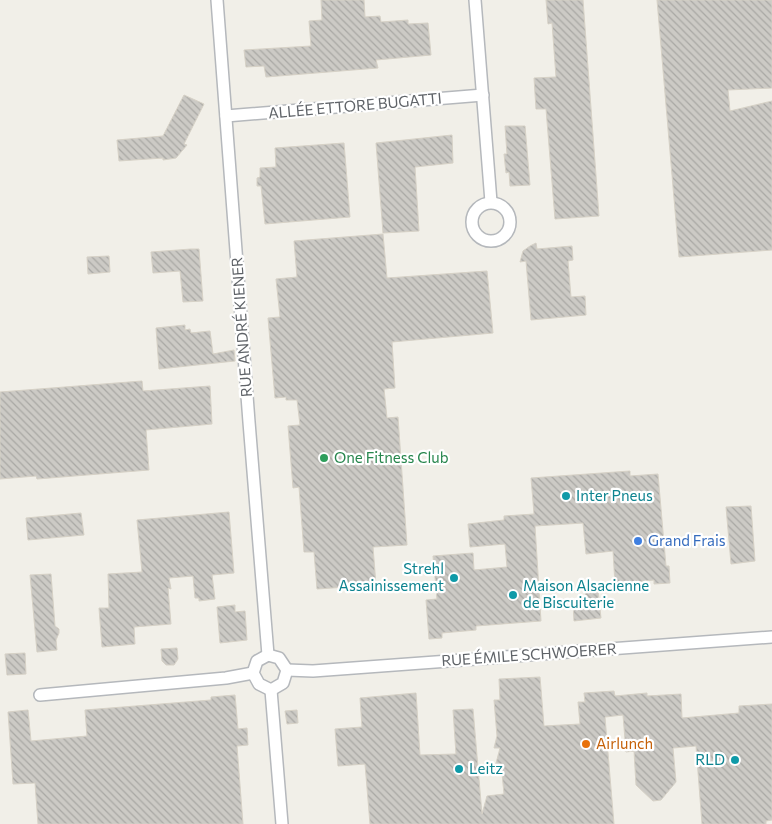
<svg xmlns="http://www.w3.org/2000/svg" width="772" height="824" font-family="Commissioner,sans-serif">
  <defs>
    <pattern id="building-back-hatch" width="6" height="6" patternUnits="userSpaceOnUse" patternTransform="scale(1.25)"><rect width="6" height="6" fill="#cccac5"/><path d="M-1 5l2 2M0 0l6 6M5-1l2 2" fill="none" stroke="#a9a8a4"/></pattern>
  </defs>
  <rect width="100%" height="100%" fill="#f1efe8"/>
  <g fill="url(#building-back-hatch)" stroke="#d6d1c6">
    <polygon points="321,0 364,0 365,17 380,16 381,22 408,20 408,24 428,23 431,55 376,60 378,68 266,77 264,66 246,67 244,50 311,46 309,21 322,20"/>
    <polygon points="546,0 583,0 599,216 555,219 546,109 536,109 534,78 556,77 552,23 548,24"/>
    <polygon points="657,0 772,0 772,88 728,90 730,111 772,101 772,250 679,257"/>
    <polygon points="184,95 204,104 184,144 187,145 176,158 163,160 163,158 119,161 117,140 163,136"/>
    <polygon points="505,126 525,126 530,185 510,186 509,172 506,173 504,154 507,154"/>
    <polygon points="452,135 453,163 415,167 419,231 383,233 376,143"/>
    <polygon points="344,143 350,217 265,224 261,186 257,186 257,178 260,177 260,168 276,167 275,148"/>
    <polygon points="383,234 387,278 487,271 493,333 392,342 395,388 384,389 387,418 398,417 407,545 373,547 376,585 317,589 314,552 304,552 299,487 293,488 288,426 300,425 297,400 286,400 286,397 275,398 268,318 280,317 276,279 297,277 294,241"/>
    <polygon points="536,243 537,249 572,246 573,260 568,261 571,297 585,296 586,315 531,320 526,261 520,262 523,251 530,246"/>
    <polygon points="191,249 199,249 203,301 183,302 180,271 153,273 151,252"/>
    <polygon points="109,256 110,272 88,274 87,257"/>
    <polygon points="185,325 185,330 190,329 191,333 210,331 213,354 234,350 235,361 159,369 156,328"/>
    <polygon points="142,381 143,391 210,386 212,424 146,430 149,470 37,479 36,476 0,479 0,392"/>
    <polygon points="630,471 630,476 658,474 666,566 669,566 670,583 654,584 654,580 615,584 613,551 586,554 583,523 535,526 541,621 476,626 476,630 442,633 442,638 429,639 426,600 437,599 433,556 473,553 474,570 507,567 505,544 470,547 468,524 504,520 504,516 534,514 531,478"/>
    <polygon points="751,506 755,561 731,564 726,507"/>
    <polygon points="229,512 234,573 212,575 215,599 199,601 199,598 195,598 193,576 169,578 171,589 168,588 171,624 134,627 135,644 102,647 99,608 109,608 108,574 142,572 137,520"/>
    <polygon points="81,513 84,535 28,540 26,518"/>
    <polygon points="51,574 55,626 59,629 59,633 56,640 57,650 37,652 30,575"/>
    <polygon points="598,590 601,618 574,621 573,603 587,601 585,592"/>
    <polygon points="235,605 235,612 245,611 247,640 220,643 217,607"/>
    <polygon points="177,648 178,659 174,665 166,665 162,661 161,649"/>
    <polygon points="25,653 26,674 7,675 5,654"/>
    <polygon points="540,677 544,726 580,724 578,702 585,702 584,693 614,691 615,696 647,693 647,696 681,694 682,718 739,713 739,706 772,704 772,820 766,821 766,824 702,824 696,746 673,748 676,782 661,800 653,801 636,785 634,751 626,752 623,715 605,717 614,824 370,824 365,764 338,766 335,729 362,727 360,698 416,693 420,755 456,754 453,710 473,709 482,814 487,796 504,794 502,773 499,767 495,767 500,748 494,748 497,736 494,700 500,700 499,679"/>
    <polygon points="235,695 238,729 247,728 248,745 237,746 243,824 38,824 35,783 13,784 8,712 28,710 31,741 87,736 85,710 211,700 211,697"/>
    <polygon points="297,710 298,723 287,724 285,711"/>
  </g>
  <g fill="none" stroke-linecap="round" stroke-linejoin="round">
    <defs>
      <g id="minor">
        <polyline points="217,0 249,422 268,655"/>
        <polyline points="475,0 491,202"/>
        <polyline points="226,116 483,95"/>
        <circle cx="491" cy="222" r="19"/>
        <polyline points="268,655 279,658 287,670 283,683 271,690"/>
        <polyline points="268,655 257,661 253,673 259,684 271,690"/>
        <polyline points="287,670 313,671 772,637"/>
        <polyline points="271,690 282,824"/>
        <polyline points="40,695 226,678 253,673"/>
      </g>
    </defs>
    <use href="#minor" stroke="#b5b8bc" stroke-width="14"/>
    <use href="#minor" stroke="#fff" stroke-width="11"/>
  </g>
  <circle fill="#2e9e5b" stroke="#fff" stroke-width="2" cx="324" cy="458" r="5"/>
  <g fill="#0f9aa8" stroke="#fff" stroke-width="2">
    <circle cx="566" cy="496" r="5"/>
    <circle cx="454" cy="578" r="5"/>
    <circle cx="513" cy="595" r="5"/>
    <circle cx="735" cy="760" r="5"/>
    <circle cx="459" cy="769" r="5"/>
  </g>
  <circle fill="#3f7fe0" stroke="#fff" stroke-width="2" cx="638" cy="541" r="5"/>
  <circle fill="#e8710a" stroke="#fff" stroke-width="2" cx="586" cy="744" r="5"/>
  <g text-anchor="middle" stroke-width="4.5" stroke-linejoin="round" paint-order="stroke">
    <g font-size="15" fill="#5f6368" stroke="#fff">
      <text transform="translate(355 106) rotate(-5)" y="5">ALLÉE ETTORE BUGATTI</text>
      <text transform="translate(242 327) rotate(-94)" y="5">RUE ANDRÉ KIENER</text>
      <text transform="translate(529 655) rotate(-4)" y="5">RUE ÉMILE SCHWOERER</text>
    </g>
    <g font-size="15" fill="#27864d" stroke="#fff" text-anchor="start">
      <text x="334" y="463">One Fitness Club</text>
    </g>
    <g font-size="15" fill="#0d838f" stroke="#fff" text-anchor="start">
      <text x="576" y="501">Inter Pneus</text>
      <text x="444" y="574" text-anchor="end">Strehl<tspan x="444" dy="17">Assainissement</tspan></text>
      <text x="523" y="591">Maison Alsacienne<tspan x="523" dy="17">de Biscuiterie</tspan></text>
      <text x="725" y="765" text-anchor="end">RLD</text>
      <text x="469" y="774">Leitz</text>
    </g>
    <g font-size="15" fill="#366cbe" stroke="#fff" text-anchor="start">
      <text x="648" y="546">Grand Frais</text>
    </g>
    <g font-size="15" fill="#c56008" stroke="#fff" text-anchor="start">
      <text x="596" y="749">Airlunch</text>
    </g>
  </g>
</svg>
